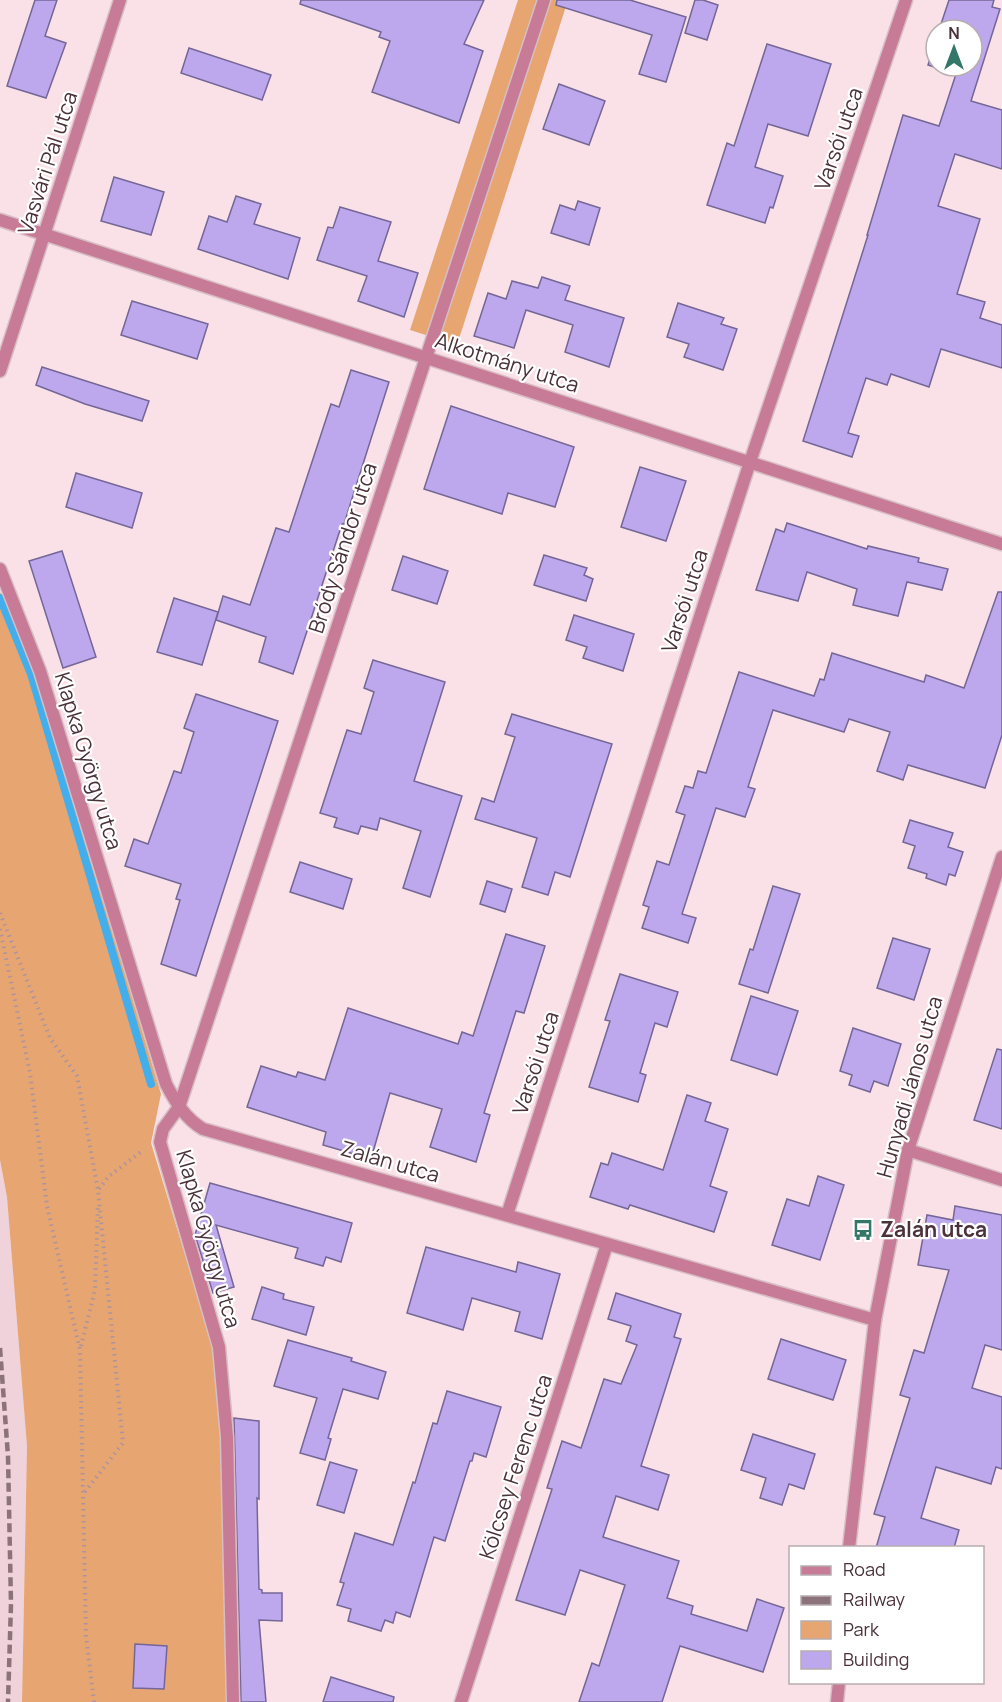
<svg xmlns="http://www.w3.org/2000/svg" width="1002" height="1702" font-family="Manrope,sans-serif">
  <rect width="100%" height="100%" fill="#fae1e8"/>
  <polygon fill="#efd2da" points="0,1160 7,1197 27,1446 22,1702 0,1702"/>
  <g fill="#e7a572">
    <polygon points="518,0 568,0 457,345 410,330"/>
    <polygon points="0,592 36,676 161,1094 151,1143 214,1350 221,1438 227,1702 22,1702 27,1446 7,1197 0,1160"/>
  </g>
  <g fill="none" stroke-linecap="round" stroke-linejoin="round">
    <polyline stroke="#42afec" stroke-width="8" points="0,598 31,674 151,1084"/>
  </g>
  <g fill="#bda8ed" stroke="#746696" stroke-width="1.5">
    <polygon points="35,0 57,0 45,36 66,43 46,98 7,86"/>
    <polygon points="301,0 484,0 464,44 483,51 459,123 372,92 390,41 379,37 381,32 300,4"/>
    <polygon points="557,0 630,0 686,17 666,82 639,74 652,35 556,5"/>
    <polygon points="695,0 703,0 718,5 707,40 685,33"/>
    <polygon points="949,0 994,0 992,7 1000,9 971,101 1002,110 1002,169 955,154 938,206 980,219 957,294 985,302 980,318 1002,325 1002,368 941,349 929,387 891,374 887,385 866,378 848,433 859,436 852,457 803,441 868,235 867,235 903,115 939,126 956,74 928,65 936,40 936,66 972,66 972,30 939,30"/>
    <polygon points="767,44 831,64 808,136 768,124 755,167 783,176 773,208 770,207 765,223 707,205 727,143 734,146"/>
    <polygon points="189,48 271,75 262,100 181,73"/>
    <polygon points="559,84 605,101 589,145 543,129"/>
    <polygon points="114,177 164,192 151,235 101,221"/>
    <polygon points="236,196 261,204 254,224 300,238 288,279 198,249 209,216 227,222"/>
    <polygon points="578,201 600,208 589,245 551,233 560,205 575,210"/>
    <polygon points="340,207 391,222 378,261 418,273 404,317 358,301 367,276 317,260 328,227 333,228"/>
    <polygon points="542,277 570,286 565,300 624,318 609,367 565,352 573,325 526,310 514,348 474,336 488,293 506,299 512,281 538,288"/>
    <polygon points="132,301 208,324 197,359 121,335"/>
    <polygon points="678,303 724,318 721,324 737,329 723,370 684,357 689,344 667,337"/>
    <polygon points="42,367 149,401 142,421 85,404 36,385"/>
    <polygon points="351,370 389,382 344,524 342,524 293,674 259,662 266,637 216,620 223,596 250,605 276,528 289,532 331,404 339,407"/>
    <polygon points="451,406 574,447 555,507 508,493 502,514 424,489"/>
    <polygon points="640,467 686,481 666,541 621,527"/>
    <polygon points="76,473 142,493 132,528 66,507"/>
    <polygon points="787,523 867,549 868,546 919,558 918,562 948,569 942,590 907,582 898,616 853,605 857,589 807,572 798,601 756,590 776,529 784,532"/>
    <polygon points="62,551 96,657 63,668 29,561"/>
    <polygon points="544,555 587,568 584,575 593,579 586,601 534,585"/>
    <polygon points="403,556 448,571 437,604 392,590"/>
    <polygon points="998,592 1002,592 1002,735 985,788 908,765 903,780 877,771 890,732 849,719 844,732 773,710 748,787 755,789 745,817 716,808 682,914 696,918 688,943 642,928 649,907 643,905 657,861 669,865 685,815 676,812 685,786 693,788 698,771 706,773 739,672 814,696 820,679 824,680 832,653 924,682 926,675 964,688"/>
    <polygon points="174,598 218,612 202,665 157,652"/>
    <polygon points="574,615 634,634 623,671 583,658 587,647 566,640"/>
    <polygon points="373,660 445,682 414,781 462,796 430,897 403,888 421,831 380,818 377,830 361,826 358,834 334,827 337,818 320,813 347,730 361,734 374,692 364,688"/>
    <polygon points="196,694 278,721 196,976 161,964 180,900 176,899 181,884 125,866 134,839 148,844 174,771 181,773 194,732 184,728"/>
    <polygon points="512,714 612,744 570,877 555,872 548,895 522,887 537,838 475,819 482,798 494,802 515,737 505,734"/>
    <polygon points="910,820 953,833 948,847 963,852 955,876 949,874 946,885 926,878 927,874 908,868 915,846 903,842"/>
    <polygon points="300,862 352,879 343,909 290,892"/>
    <polygon points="487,881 512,889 505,912 480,904"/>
    <polygon points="773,886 800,894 768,993 739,984 750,949 753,950"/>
    <polygon points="506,934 545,946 524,1013 516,1011 484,1113 490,1115 476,1162 430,1147 442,1109 390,1093 371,1159 323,1145 326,1132 247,1107 261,1066 296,1077 298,1072 325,1080 348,1008 458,1044 462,1032 473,1036"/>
    <polygon points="893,938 930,949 914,1000 877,988"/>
    <polygon points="620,974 678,992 667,1027 655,1023 640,1073 646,1075 638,1102 589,1087 610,1021 605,1020"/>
    <polygon points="751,996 798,1011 777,1075 731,1060"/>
    <polygon points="853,1028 901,1044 888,1086 874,1081 870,1092 849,1085 852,1075 840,1071"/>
    <polygon points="997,1049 1002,1050 1002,1129 974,1120"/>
    <polygon points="687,1095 711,1103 705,1121 728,1129 710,1186 727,1192 714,1232 630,1205 628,1209 590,1197 601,1163 608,1165 612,1153 663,1170"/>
    <polygon points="818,1176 844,1185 820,1260 772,1245 787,1199 809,1206"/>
    <polygon points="210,1183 352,1223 341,1262 326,1257 323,1266 295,1258 298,1248 216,1225 234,1287 213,1293 195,1235"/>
    <polygon points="955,1206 1002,1215 1002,1350 985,1345 972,1388 1002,1397 1002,1469 996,1467 991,1484 936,1467 921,1518 959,1530 954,1548 876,1548 885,1517 874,1514 910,1398 900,1395 914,1350 924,1353 949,1270 918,1265 927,1215 953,1220"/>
    <polygon points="426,1247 516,1272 518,1262 560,1274 542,1339 515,1331 520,1312 472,1298 463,1330 407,1313"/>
    <polygon points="262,1287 284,1294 283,1299 314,1307 306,1335 252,1319"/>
    <polygon points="616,1293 681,1314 674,1337 681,1339 641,1466 669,1475 658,1510 616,1496 603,1537 679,1561 667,1598 693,1606 691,1614 747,1631 757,1599 784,1608 763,1672 680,1646 662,1702 579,1702 592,1663 599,1666 625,1585 580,1570 565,1615 516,1600 552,1489 547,1488 562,1441 581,1448 604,1379 621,1384 637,1345 626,1341 631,1326 608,1319"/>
    <polygon points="781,1339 846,1360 833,1400 768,1379"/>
    <polygon points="288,1340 352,1358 351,1361 386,1372 378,1399 343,1389 328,1438 331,1439 325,1460 300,1453 317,1398 274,1386"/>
    <polygon points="447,1391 501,1407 486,1457 474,1453 472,1461 470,1461 445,1541 434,1537 410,1617 396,1612 393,1623 385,1620 381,1631 348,1621 351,1609 337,1605 344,1583 340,1582 355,1533 393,1545 413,1482 415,1483 433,1423 437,1424"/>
    <polygon points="234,1418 259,1421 259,1499 257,1498 259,1589 262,1590 262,1593 282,1593 282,1621 259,1620 266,1702 241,1702"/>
    <polygon points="753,1434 815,1454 804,1489 789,1484 782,1505 760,1498 766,1478 741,1470"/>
    <polygon points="330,1462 357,1470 344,1513 317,1505"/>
    <polygon points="135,1644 167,1646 164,1689 133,1688"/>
    <polygon points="331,1677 394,1697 393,1702 323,1702"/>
  </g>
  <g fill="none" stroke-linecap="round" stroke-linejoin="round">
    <defs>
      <polyline id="lane" points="179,1107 163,1129 160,1142 219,1347 227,1437 233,1702"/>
      <g id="street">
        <polyline points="0,220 1002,544"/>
        <polyline points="0,371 120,0"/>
        <path d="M0,569L40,671L166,1084C176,1103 185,1118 203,1129L875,1320"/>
        <polyline points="179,1107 544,0"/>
        <polyline points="908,1150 1002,1180"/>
        <polyline points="507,1215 750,462 906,0"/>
        <polyline points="849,1548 875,1320 908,1150 1002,857"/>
        <polyline points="461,1702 607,1244"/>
        <polyline points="837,1702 839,1682"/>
      </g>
    </defs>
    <use href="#lane" stroke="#d7bec5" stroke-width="15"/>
    <use href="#street" stroke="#d7bec5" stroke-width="15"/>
    <g stroke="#ad949c" stroke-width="4" stroke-dasharray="1.5 4.5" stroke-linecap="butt">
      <polyline points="0,913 50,1038 77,1076 98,1190 123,1443 84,1493"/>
      <polyline points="0,929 30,1073 47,1206 80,1350 86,1636 94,1702"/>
      <polyline points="99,1189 108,1177 142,1151"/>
      <polyline points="81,1346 95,1290 98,1205"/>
    </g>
    <use href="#lane" stroke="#c87b96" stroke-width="12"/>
    <use href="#street" stroke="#c87b96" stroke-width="12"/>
    <polyline stroke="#8c737b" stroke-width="4.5" stroke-dasharray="9 4.5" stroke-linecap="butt" points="0,1348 8,1456 11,1604 8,1702"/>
  </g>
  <defs>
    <symbol id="bus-bare" viewBox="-9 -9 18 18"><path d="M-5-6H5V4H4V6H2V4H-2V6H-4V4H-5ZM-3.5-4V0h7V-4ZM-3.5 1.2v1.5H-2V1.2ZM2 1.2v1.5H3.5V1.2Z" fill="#347769" stroke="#fff" stroke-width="2.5" paint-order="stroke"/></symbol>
  </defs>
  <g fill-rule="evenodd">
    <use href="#bus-bare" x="848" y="1215" width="30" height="30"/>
  </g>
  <g text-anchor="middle" stroke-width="4.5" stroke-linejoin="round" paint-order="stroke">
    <g font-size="21" fill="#4a313a" stroke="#fff">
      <text transform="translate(839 139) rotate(-71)" y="7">Varsói utca</text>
      <text transform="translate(48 163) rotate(-72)" y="7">Vasvári Pál utca</text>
      <text transform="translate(507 363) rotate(18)" y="7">Alkotmány utca</text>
      <text transform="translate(343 548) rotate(-72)" y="7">Bródy Sándor utca</text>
      <text transform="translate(685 601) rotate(-72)" y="7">Varsói utca</text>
      <text transform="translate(88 761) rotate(73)" y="7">Klapka György utca</text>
      <text transform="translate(536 1063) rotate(-72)" y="7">Varsói utca</text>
      <text transform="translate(910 1087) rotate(-74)" y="7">Hunyadi János utca</text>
      <text transform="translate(390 1162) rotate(16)" y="7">Zalán utca</text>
      <text transform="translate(208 1239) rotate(74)" y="7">Klapka György utca</text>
      <text transform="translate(516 1467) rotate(-72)" y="7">Kölcsey Ferenc utca</text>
    </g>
    <g font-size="21" font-weight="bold" fill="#4a313a" stroke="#fff" text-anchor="start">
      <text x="880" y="1237">Zalán utca</text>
    </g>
  </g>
  <rect x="789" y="1546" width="195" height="138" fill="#ffffff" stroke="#b7adb0" stroke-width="1.5"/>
  <rect x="801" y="1566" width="30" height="9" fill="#c87b96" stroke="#b7adb0" stroke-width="1.5"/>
  <text x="843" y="1576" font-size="18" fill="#4a313a">Road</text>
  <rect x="801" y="1596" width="30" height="9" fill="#8c737b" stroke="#b7adb0" stroke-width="1.5"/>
  <text x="843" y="1606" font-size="18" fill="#4a313a">Railway</text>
  <rect x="801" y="1621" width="30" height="18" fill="#e7a572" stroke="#b7adb0" stroke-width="1.5"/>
  <text x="843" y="1636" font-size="18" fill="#4a313a">Park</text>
  <rect x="801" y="1651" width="30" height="18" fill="#bda8ed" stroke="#b7adb0" stroke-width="1.5"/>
  <text x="843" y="1666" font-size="18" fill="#4a313a">Building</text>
  <g transform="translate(954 48)"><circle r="28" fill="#ffffff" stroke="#b7adb0" stroke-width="1.5"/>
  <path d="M0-4.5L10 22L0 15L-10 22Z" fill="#347769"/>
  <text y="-9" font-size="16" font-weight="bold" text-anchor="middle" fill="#4a313a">N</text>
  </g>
</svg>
